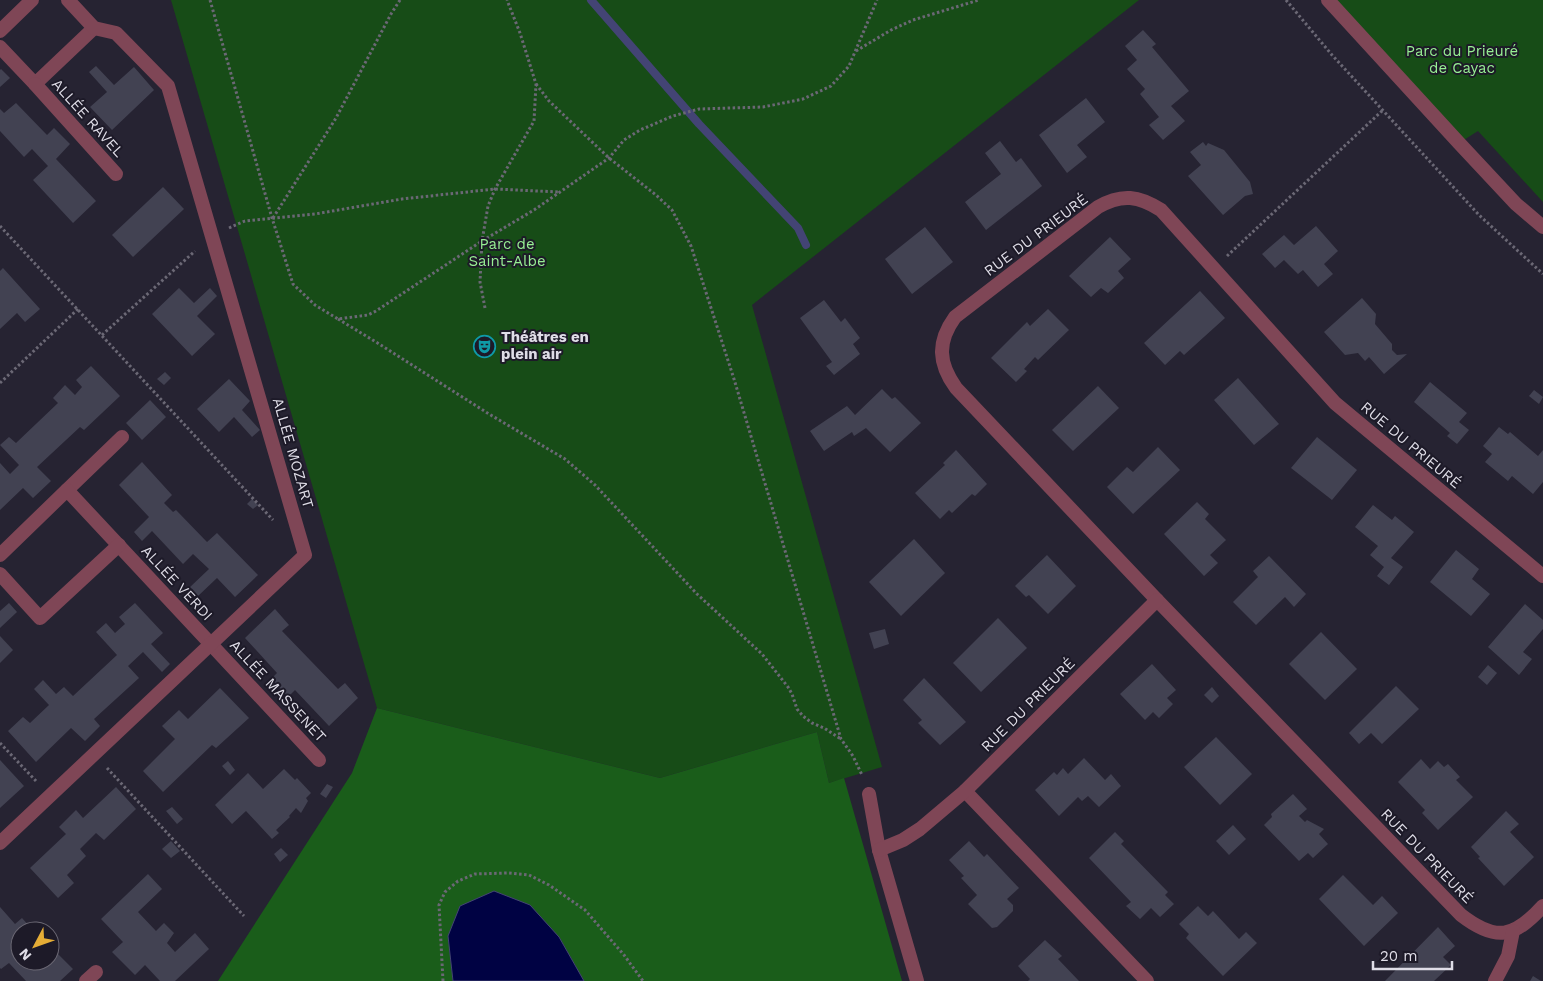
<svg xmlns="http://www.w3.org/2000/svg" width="1543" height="981" font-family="'Work Sans',sans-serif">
  <rect width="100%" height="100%" fill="#262332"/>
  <g fill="#174c17">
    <polygon points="171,0 1139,0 752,305 882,767 829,783 817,732 660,778 377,708"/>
    <polygon points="1328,0 1543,0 1543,202 1478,131 1459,143"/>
  </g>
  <polygon fill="#1a5d1a" points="377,708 660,778 817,732 829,783 844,778 902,981 584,981 559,937 448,936 453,981 218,981 352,773"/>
  <polygon fill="#000243" stroke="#434474" points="494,891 530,905 559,937 584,981 453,981 448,936 460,906"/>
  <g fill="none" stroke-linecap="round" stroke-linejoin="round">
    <polyline stroke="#434474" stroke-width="8" points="591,0 699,124 798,228 806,245"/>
  </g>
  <g fill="#424252">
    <polygon points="1143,30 1156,44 1152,47 1189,91 1171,106 1185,121 1163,140 1149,125 1159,117 1140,94 1145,89 1127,69 1137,60 1125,46"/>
    <polygon points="96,66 114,85 134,67 154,90 112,130 90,107 107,92 89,72"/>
    <polygon points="1,69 10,78 0,87 0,70"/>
    <polygon points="1086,98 1105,122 1077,145 1087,157 1067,173 1039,135"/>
    <polygon points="16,103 47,135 54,128 70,144 56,159 96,201 73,223 33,180 48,166 32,149 24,157 0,131 0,109 4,113"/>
    <polygon points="1000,141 1016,162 1021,158 1042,186 986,230 965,202 1001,174 985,153"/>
    <polygon points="1203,142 1206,146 1208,143 1224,150 1250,182 1253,194 1245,196 1223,215 1188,176 1201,165 1190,152"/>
    <polygon points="163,187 184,209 133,257 112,235"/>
    <polygon points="1316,226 1338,251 1324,264 1333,274 1318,287 1303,270 1298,274 1284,260 1275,268 1262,254 1284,235 1294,245"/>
    <polygon points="925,227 953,262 912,294 885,259"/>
    <polygon points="1110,237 1131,259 1118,271 1124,278 1108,293 1101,288 1091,297 1069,276"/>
    <polygon points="3,268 40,309 25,322 17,313 0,329 0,271"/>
    <polygon points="179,288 194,303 210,288 217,296 197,316 215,334 192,356 152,314"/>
    <polygon points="1200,291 1225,318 1184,355 1180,351 1165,365 1144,343"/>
    <polygon points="1362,298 1376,314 1375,324 1392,344 1392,350 1397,355 1407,354 1384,374 1369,357 1365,361 1358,353 1345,355 1324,332"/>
    <polygon points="824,300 841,322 845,318 860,338 853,344 860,354 834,375 826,366 832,362 800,318"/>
    <polygon points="1048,309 1069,330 1038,360 1035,357 1024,369 1027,371 1016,382 991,358 1027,322 1030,326"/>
    <polygon points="91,366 120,396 84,430 80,427 37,467 51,481 33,498 23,488 0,510 0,463 10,474 19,465 0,445 9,437 16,443 58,403 53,398 65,385 75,395 82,387 76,380"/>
    <polygon points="165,372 171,378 164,385 157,379"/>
    <polygon points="1238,378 1279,424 1254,445 1214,400"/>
    <polygon points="229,379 250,401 242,410 260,430 252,437 234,417 219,432 197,409"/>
    <polygon points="1430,382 1467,413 1459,422 1469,430 1457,444 1447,436 1450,433 1414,402"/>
    <polygon points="1098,386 1119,408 1073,451 1052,430"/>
    <polygon points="882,389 892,399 895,397 921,423 890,452 866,428 854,436 852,432 824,451 810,431 847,406 855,415"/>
    <polygon points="1534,390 1543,397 1539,404 1529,396"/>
    <polygon points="150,400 166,417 142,440 126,423"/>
    <polygon points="1499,427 1508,434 1510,432 1538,456 1543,450 1543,482 1533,494 1512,476 1508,481 1485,462 1492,454 1483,446"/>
    <polygon points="1317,437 1357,470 1332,500 1291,468"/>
    <polygon points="1158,447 1180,470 1133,514 1107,487 1127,467 1133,472"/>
    <polygon points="956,450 987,484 975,496 972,494 952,513 949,510 940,519 915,493 945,465 943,463"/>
    <polygon points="142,462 172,495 164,503 173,512 176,510 207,542 217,533 258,575 235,597 217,578 197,597 189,588 209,569 193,554 183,564 152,531 142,541 134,532 149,517 119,485"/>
    <polygon points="252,499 258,505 253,509 247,504"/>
    <polygon points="1197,502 1209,514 1205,519 1226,540 1210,555 1218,563 1204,576 1164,534"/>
    <polygon points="1373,505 1392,520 1395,516 1414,532 1391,558 1403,567 1389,585 1377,576 1384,567 1370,555 1378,546 1355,527"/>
    <polygon points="914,539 945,573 901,616 869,582"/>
    <polygon points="1456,550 1479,569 1472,579 1490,594 1471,616 1430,582"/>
    <polygon points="1047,555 1076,586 1048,614 1029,595 1026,597 1015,586"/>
    <polygon points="1269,556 1306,594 1294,607 1285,597 1256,625 1233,602 1258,577 1253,571"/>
    <polygon points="9,603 17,612 0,628 0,611"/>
    <polygon points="135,603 163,633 151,644 170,664 162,672 143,652 128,666 139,678 94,719 100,726 85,741 71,728 36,762 8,731 23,717 30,723 49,705 34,689 43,680 56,694 64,687 73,696 117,655 96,632 106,623 115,633 125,624 119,617"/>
    <polygon points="1525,604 1543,620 1543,629 1523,652 1532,659 1519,675 1488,647"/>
    <polygon points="275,609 289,625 282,631 338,689 345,683 358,698 329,726 295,690 288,697 271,679 277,673 245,638"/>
    <polygon points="998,618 1027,648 981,692 953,663"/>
    <polygon points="885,629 889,644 874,649 869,633"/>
    <polygon points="1321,632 1357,669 1325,700 1289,664"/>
    <polygon points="0,636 13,650 0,663"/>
    <polygon points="1152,664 1176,690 1167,698 1173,704 1159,718 1153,712 1145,720 1120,694"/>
    <polygon points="1488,665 1497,673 1487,685 1478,677"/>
    <polygon points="924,678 966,722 940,745 918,723 922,720 903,700"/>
    <polygon points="1396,686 1419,709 1382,744 1371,733 1359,744 1349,733"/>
    <polygon points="1212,687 1219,696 1212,703 1204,695"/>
    <polygon points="220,688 249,718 216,748 212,745 163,792 143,771 175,739 162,726 179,710 188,719"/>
    <polygon points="1216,737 1252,774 1220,805 1184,767"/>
    <polygon points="1084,758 1105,780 1111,774 1121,786 1099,807 1088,796 1082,801 1078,797 1059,816 1035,790 1054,772 1057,775 1063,768 1068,774"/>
    <polygon points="1421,759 1430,769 1438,761 1444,767 1448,764 1460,777 1456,780 1473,797 1438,830 1422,813 1425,810 1398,782"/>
    <polygon points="0,760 24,786 0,808"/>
    <polygon points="228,761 235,770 230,775 222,766"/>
    <polygon points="284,769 295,780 297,778 311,793 306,798 308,801 301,813 296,808 289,816 290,817 276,830 279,833 272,839 246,811 232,824 215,805 248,773 263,789"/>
    <polygon points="327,784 333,787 326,798 320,794"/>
    <polygon points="116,787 136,809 104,840 96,833 80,849 86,856 67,875 74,883 58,898 30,868 66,834 59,827 76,810 83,818"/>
    <polygon points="1293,794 1307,809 1299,816 1305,822 1307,820 1324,829 1319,834 1328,844 1313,858 1308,853 1299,861 1264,825 1272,817 1271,814"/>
    <polygon points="172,807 183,819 177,824 166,811"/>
    <polygon points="1506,811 1519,824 1510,832 1534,857 1504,886 1478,858 1480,857 1471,847"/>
    <polygon points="1233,825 1246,839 1229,855 1216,841"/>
    <polygon points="1115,832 1124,841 1121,844 1168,892 1165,895 1174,904 1160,917 1151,908 1140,919 1126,906 1131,902 1089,858"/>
    <polygon points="171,841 180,851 171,858 162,849"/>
    <polygon points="969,841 984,857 987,854 1019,888 1007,899 1013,905 1013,911 997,927 992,928 968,904 977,895 961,878 964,876 949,860"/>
    <polygon points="281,848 288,855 280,862 274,854"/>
    <polygon points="148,874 162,889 138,912 156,931 164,923 174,933 167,943 175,952 195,933 209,949 175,981 160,981 145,965 135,975 112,952 123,942 101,919"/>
    <polygon points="1343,875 1373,905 1382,896 1398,913 1364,946 1319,899"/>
    <polygon points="1198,906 1208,916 1213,911 1239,939 1246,932 1257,943 1223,976 1186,938 1189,934 1179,924"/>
    <polygon points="0,907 15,924 22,918 30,927 25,931 20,931 20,936 17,939 20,943 20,961 50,961 50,959 51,960 58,954 73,969 60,981 26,981 9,963 1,969 0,968"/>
    <polygon points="1438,927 1455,946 1443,957 1451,965 1434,981 1385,981"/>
    <polygon points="1045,940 1062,956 1058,959 1079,981 1028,981 1030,979 1018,966"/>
    <polygon points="1533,976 1541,981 1530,981"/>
  </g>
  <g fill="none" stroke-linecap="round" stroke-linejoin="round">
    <g stroke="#6b6875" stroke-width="3" stroke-dasharray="2.5 2.5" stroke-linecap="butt">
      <polyline points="210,0 272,218 293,284 315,305 338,319 368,315 376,311 482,241 534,210 609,158 624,140 640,130 673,116 699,109 763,107 803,99 831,86 849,66 877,0"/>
      <polyline points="1286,0 1332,55 1479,215 1543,274"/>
      <polyline points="856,51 891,30 913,20 979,0"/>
      <polyline points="536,84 549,101 609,158 656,195 672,210 691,246 734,379 841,739 853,756 862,775"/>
      <polyline points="273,218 336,118 391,14 400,0"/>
      <polyline points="0,226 273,520"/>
      <polyline points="229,228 245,221 315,214 402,199 495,189 559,192"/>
      <polyline points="1227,256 1383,110"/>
      <polyline points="485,308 480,282 482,241 488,206 495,189 534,121 536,84 520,33 507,0"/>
      <polyline points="338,319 376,342 489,414 565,459 595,485 697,594 762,654 788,687 792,694 797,709 803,716 812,723 824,728 841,739"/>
      <polyline points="102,335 195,251"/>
      <polyline points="0,383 78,309"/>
      <polyline points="0,743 36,781"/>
      <polyline points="107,768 244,916"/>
      <polyline points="443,981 439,905 445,892 458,881 475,874 508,873 529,875 549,885 585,910 624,955 643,981"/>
    </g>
    <g stroke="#7f4656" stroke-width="14">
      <polyline points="1328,0 1459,143 1516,204 1543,227"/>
      <polyline points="0,31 32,0"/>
      <polyline points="0,47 35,84 94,28"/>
      <polyline points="35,84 116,174"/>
      <polyline points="67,490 122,437"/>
      <polyline points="0,555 67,490 319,760"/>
      <polyline points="0,574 40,618 119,545"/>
      <path d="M1543,576L1335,403L1161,210C1139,196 1122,193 1098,207L955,317C937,342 938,363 956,388L1157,600L1461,915C1496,942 1514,938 1543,906"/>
      <polyline points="965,791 1147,981"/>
      <polyline points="869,794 879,850 917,981"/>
      <polyline points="0,843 305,555 168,86 116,33 94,28 68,0"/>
      <polyline points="879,850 903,840 920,829 965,791 1157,600"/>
      <polyline points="86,981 96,972"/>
      <polyline points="1495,981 1508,956 1513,931"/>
    </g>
  </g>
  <defs>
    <symbol id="theatre-ring" viewBox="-11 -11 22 22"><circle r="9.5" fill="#1d1a28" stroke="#0f9aa8" stroke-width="1.5"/><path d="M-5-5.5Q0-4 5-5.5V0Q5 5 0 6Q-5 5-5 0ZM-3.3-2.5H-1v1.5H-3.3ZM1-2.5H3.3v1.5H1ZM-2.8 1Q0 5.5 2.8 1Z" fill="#0f9aa8"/></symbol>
  </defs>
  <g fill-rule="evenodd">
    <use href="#theatre-ring" x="472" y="334" width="25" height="25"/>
  </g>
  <g text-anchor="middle" stroke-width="4" stroke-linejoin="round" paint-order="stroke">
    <g font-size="15" fill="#97ef93" stroke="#1d1a28">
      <text x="1462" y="56">Parc du Prieuré<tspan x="1462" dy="17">de Cayac</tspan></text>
      <text x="507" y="249">Parc de<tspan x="507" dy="17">Saint-Albe</tspan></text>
    </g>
    <g font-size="15" fill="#dfdde7" stroke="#1d1a28">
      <text transform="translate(88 118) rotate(48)" y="5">ALLÉE RAVEL</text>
      <text transform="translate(1036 235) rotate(-37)" y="5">RUE DU PRIEURÉ</text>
      <text transform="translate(1411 445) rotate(40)" y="5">RUE DU PRIEURÉ</text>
      <text transform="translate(293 453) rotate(74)" y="5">ALLÉE MOZART</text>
      <text transform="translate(177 583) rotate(47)" y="5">ALLÉE VERDI</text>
      <text transform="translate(278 691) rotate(47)" y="5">ALLÉE MASSENET</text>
      <text transform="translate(1028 705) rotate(-45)" y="5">RUE DU PRIEURÉ</text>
      <text transform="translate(1427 856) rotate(46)" y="5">RUE DU PRIEURÉ</text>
    </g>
    <g font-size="15" font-weight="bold" fill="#dfdde7" stroke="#1d1a28" text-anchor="start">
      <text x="501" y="342">Théâtres en<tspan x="501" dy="17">plein air</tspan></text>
    </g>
  </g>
  <g transform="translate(35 946) rotate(229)"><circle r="24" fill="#1d1a28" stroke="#6b6874"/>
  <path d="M0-4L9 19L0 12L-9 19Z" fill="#e5ad36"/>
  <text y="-8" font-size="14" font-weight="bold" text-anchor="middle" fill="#dfdde7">N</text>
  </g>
  <path d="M1373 961v8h79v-8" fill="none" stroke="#dfdde7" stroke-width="2.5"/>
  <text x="1380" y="961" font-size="15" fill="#dfdde7" stroke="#1d1a28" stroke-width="4" paint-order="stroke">20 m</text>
</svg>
